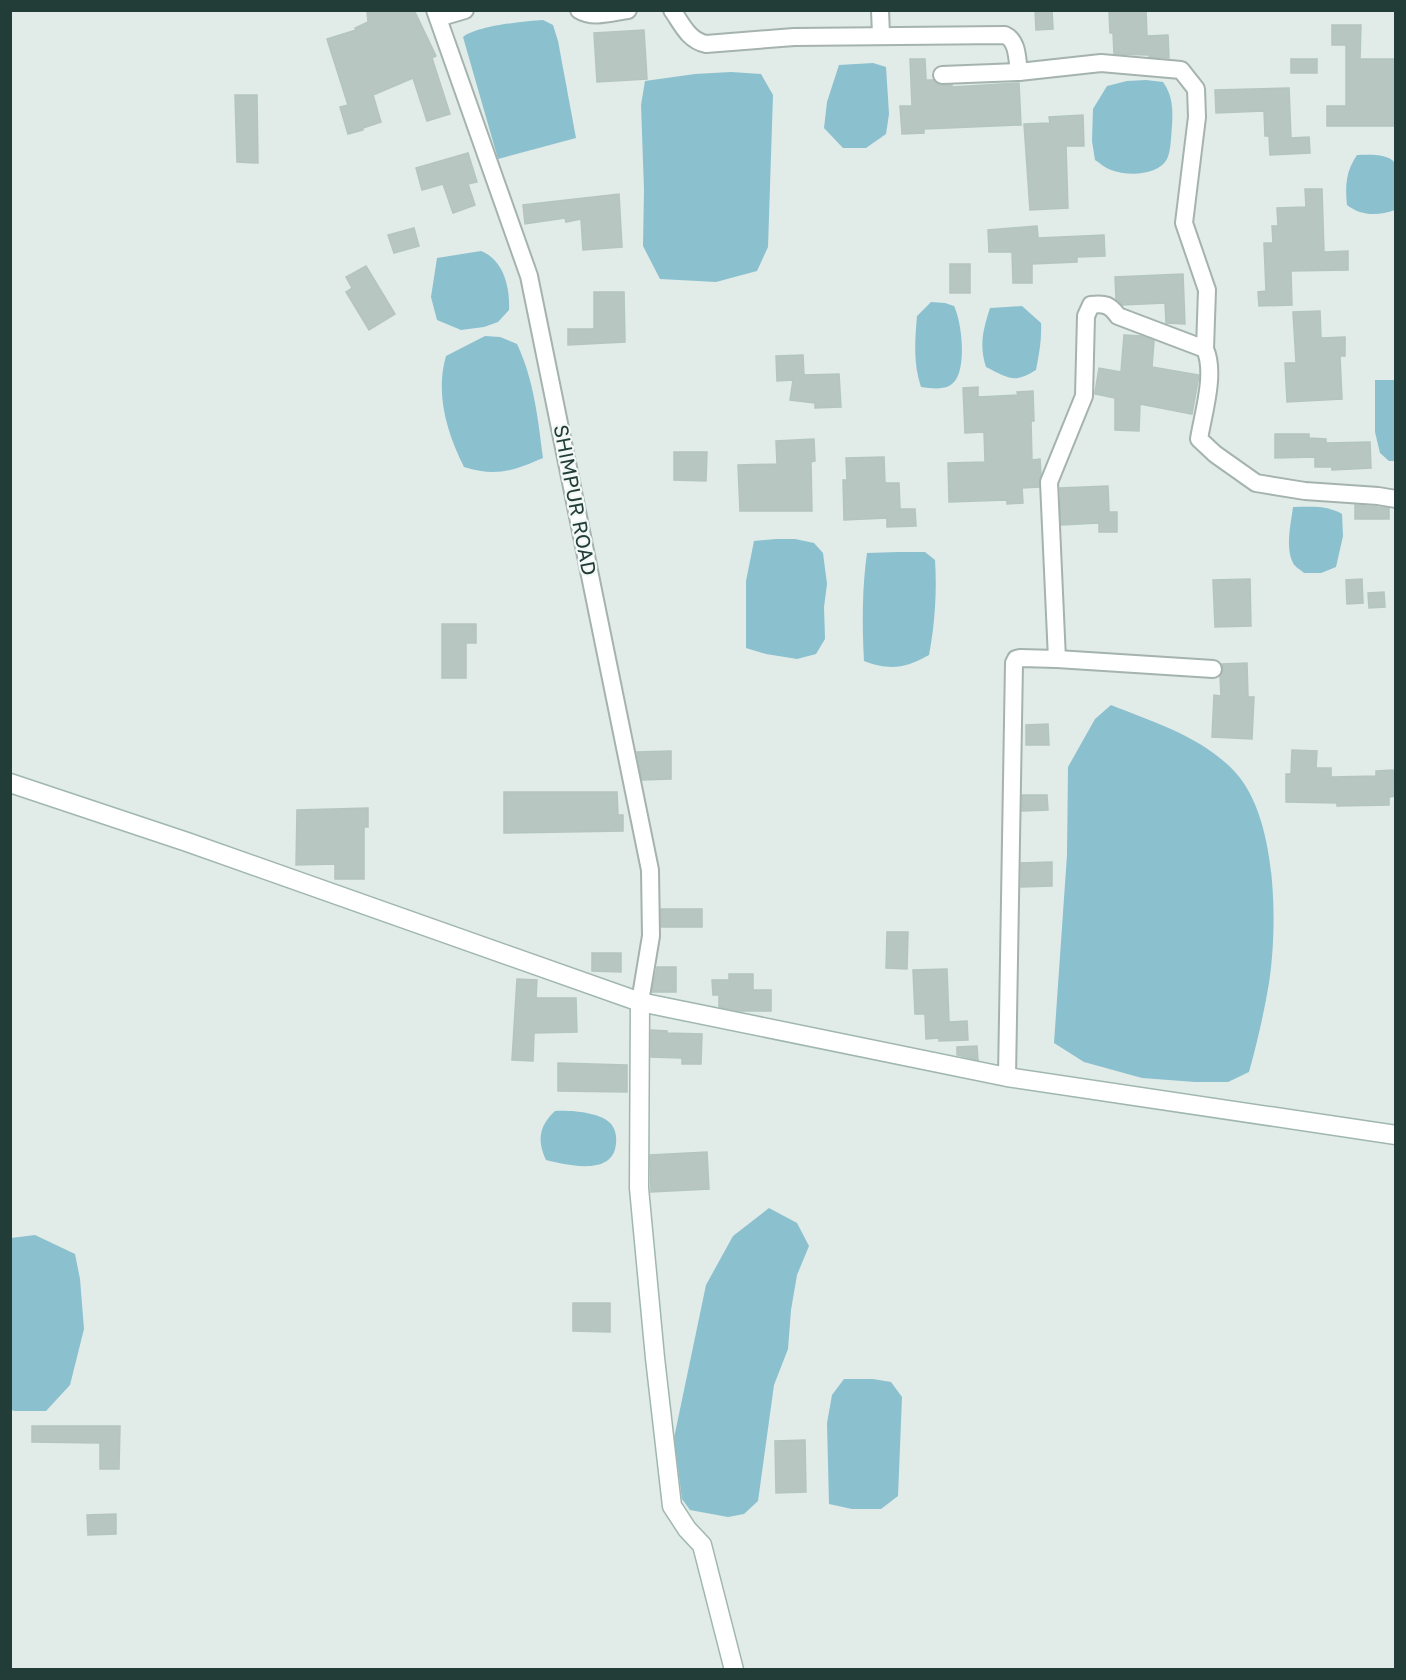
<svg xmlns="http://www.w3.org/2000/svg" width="1406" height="1680" font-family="'Golos Text',sans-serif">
  <rect width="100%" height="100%" fill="#e1ebe8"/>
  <g fill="#8bc0cf">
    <path d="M543,20L553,25L558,41L576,138L498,159L463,37C476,26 525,21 543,20Z"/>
    <polygon points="873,63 886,67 889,114 886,134 866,148 843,148 824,128 827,102 839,65"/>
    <polygon points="731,72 761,74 773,95 768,247 757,271 716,282 660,279 643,246 644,190 641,105 645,81 695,74"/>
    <path d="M1146,80L1163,82C1173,96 1173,110 1172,126C1171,136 1171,151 1167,159C1158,176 1127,176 1111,170C1105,168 1100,163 1095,160L1092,141L1093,109L1107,86L1127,81Z"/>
    <path d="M1357,155C1369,155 1387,153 1395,163V210C1378,216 1361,216 1347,205C1345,185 1346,171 1357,155Z"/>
    <path d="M481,251C504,260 510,288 509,310L498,322L484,327L461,330L437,320L431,297L437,258Z"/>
    <path d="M931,302L945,303L954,306C962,322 969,377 949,386C940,390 930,388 921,387C913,363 915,340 917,316Z"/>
    <path d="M1022,306L1041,323C1042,339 1039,354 1036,370C1014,384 1008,378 986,367C979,345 983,330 990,308Z"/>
    <path d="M485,336L500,337L517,344C534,380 538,419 543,458C513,471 496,477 464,467C447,433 435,394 446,356Z"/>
    <polygon points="1375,380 1395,380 1395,461 1389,461 1380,453 1375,432"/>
    <path d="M1293,507C1310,507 1327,505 1342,514L1343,536L1336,567L1321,573H1304C1301,570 1295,567 1293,563C1285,548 1291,523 1293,507Z"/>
    <polygon points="776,539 795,539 814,543 823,553 827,584 824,607 825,639 816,654 797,659 766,654 746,648 746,581 754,541"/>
    <path d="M898,552H925L935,560C937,591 935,623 929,655C905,668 891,671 864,661C862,625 862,589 867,553Z"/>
    <path d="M1111,705C1153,722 1203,737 1235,772C1277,817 1278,924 1269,983C1264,1013 1257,1043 1249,1072L1228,1082H1195L1142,1078L1084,1062L1054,1043L1067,855L1068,767L1095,719Z"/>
    <path d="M555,1111C569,1110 598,1112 609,1122C615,1127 617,1136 616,1143C614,1177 567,1165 546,1160C537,1140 539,1126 555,1111Z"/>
    <polygon points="769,1208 797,1223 809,1246 797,1275 791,1310 788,1349 774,1385 758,1501 744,1514 728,1517 690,1510 682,1499 674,1438 706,1285 733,1236"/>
    <polygon points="35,1235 75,1254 80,1279 84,1329 70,1385 46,1411 14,1411 10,1409 11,1238"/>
    <polygon points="844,1379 873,1379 891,1382 902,1397 898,1496 881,1509 852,1509 829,1504 827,1423 832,1395"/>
  </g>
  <g fill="#b7c6c1" stroke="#b4c5bf" stroke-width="1.5">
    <polygon points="367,10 414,10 436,56 432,58 450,114 427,121 413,78 373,95 381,122 363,128 363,130 348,134 340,107 348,105 327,39 356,30 355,28 368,22"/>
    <polygon points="1035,10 1052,10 1053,29 1036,30"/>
    <polygon points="1146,10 1147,36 1168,35 1169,58 1149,57 1149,55 1114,54 1113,33 1110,33 1109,11"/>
    <polygon points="1332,25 1361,25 1360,59 1395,59 1395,126 1327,126 1327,106 1346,106 1346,45 1332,45"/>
    <polygon points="644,30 647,79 597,82 594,33"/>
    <polygon points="910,59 925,59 926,80 933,80 942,85 952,85 952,87 1019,83 1021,125 924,129 924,133 902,134 900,106 912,106"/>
    <rect x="1291" y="59" width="26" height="14"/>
    <polygon points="1289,88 1291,138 1309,137 1310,153 1270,155 1269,136 1265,136 1264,111 1216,113 1215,90"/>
    <polygon points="235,95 257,95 258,163 237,162"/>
    <polygon points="1083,115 1084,146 1066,146 1068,208 1030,210 1024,124 1050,123 1049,117"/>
    <polygon points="468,153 477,182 468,184 475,205 453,213 443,184 422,190 416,168"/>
    <polygon points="1305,189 1322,189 1324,252 1348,251 1348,270 1291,271 1292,305 1259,306 1258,292 1266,291 1264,243 1273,243 1272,226 1278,226 1277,208 1306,207"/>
    <polygon points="619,194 622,247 583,250 581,219 566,222 565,218 525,224 523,205"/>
    <polygon points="1037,226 1038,238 1104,235 1105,256 1077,257 1077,262 1032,264 1032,283 1013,283 1012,252 989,252 988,230"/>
    <polygon points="414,228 419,246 394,253 388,235"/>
    <rect x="950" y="264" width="20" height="29"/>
    <polygon points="366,266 395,314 369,330 346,292 352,288 346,277"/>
    <polygon points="1183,274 1185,324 1166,323 1165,303 1122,305 1116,299 1115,277"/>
    <polygon points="594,292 624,292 625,342 568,345 568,329 594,329"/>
    <polygon points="1320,311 1321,338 1345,337 1345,356 1340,356 1342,399 1287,402 1285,363 1296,363 1293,312"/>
    <polygon points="1124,335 1141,336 1154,341 1152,367 1199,375 1192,414 1140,404 1139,431 1115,430 1115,398 1095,394 1095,392 1099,368 1121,372"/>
    <polygon points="803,355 804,375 839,374 841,407 815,408 815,403 790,400 793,380 777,381 776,356"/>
    <polygon points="978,387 978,397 1018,395 1017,392 1033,391 1034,421 1031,421 1032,460 1040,459 1041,475 1039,487 1022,488 1023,503 1007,504 1007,500 949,502 948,463 985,462 984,432 965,433 963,388"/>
    <polygon points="1275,434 1309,434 1309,438 1326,439 1326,443 1370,442 1371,468 1332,470 1332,467 1315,467 1315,457 1275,458"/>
    <polygon points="814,439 815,461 811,462 812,511 740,511 738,465 777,464 776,441"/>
    <polygon points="674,452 707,452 706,481 674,480"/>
    <polygon points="884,457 885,483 899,483 900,509 915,509 916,526 887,527 887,518 844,520 843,480 847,480 846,458"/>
    <polygon points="1108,486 1109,512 1117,512 1117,532 1099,532 1099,523 1061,525 1060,488"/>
    <polygon points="1355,505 1389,508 1389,519 1355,519"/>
    <polygon points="1250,579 1251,626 1215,627 1213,580"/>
    <polygon points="1362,579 1363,603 1347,604 1346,580"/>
    <polygon points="1384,592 1385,607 1369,608 1368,593"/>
    <polygon points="442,624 476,624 476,643 466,643 466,678 442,678"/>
    <polygon points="1247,663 1248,697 1254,697 1252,739 1212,737 1214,695 1221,696 1220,676 1223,669 1222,664"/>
    <polygon points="1048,724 1049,745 1026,745 1026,725"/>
    <polygon points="1292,750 1317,751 1316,768 1331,768 1331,777 1376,776 1376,771 1393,770 1395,796 1389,797 1389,805 1337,806 1337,803 1286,802 1286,774 1291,774"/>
    <polygon points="671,751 671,779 642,780 637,752"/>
    <polygon points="504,792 617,792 618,815 623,815 623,831 504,833"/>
    <polygon points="1022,795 1047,795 1048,810 1022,811"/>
    <polygon points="368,808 368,827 364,827 364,879 335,879 335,864 296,865 297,810"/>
    <polygon points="1052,862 1052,886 1021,887 1021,863"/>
    <rect x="661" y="909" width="41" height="18"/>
    <polygon points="887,932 908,932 907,969 886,968"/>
    <polygon points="592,953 621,953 621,972 592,971"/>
    <polygon points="657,967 676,967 676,992 652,992"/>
    <polygon points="947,969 949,1022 967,1021 968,1040 939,1041 939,1038 926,1039 925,1014 915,1014 913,970"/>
    <polygon points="729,974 753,974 753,990 771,990 771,1011 740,1011 719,1007 719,995 713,995 712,980 729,980"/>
    <polygon points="517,979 537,980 536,998 576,998 577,1032 534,1033 533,1061 512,1060"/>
    <polygon points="651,1030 667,1031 667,1033 702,1034 701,1064 682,1064 682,1058 651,1057"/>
    <polygon points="977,1046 978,1060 957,1055 957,1047"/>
    <polygon points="558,1063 627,1065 627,1092 558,1091"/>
    <polygon points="707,1152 709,1189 651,1192 650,1155"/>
    <polygon points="573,1303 610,1303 610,1332 573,1331"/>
    <polygon points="32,1426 120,1426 119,1469 100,1469 100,1443 32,1442"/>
    <polygon points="805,1440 806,1492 776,1493 775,1441"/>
    <polygon points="116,1514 116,1534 88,1535 87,1515"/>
  </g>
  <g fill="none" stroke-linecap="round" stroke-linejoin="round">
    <defs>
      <g id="street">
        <polyline points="435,10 529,276 650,870 651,936 640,1002"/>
        <path d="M579,10C593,19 613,12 628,10"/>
        <path d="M672,10C682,24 688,40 706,44L794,37L1005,35C1018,41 1017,59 1019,72L1101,63L1181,70L1196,89L1197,117L1184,223L1207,290L1205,349"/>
        <polyline points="880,10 881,35"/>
        <polyline points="438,18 465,10"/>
        <polyline points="942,75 1019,72"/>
        <polyline points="1057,659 1213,669"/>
        <path d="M1007,1077L1014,663L1016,659L1020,658L1057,659L1049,482L1084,396L1086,316L1091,305C1105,303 1110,305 1118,316L1205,349C1216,373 1203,414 1199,439L1215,454L1256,483L1305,491L1378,496L1396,499"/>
      </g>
      <g id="secondary">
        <polyline points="10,783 187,842 640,1002 1007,1077 1396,1135"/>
        <polyline points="640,1002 639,1188 655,1358 672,1506 687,1529 702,1545 734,1670"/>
      </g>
    </defs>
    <use href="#street" stroke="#a4b3af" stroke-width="20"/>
    <use href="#secondary" stroke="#a0b7b0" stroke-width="21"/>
    <use href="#street" stroke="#fff" stroke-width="16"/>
    <use href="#secondary" stroke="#fff" stroke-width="18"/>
  </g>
  <g text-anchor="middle" stroke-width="4.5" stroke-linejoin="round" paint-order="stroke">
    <g font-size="20" fill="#223c37" stroke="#f2f8f5">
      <text transform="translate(575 500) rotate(79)" y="7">SHIMPUR ROAD</text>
    </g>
  </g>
  <rect width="1406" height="1680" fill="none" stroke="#223c37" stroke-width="24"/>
</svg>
